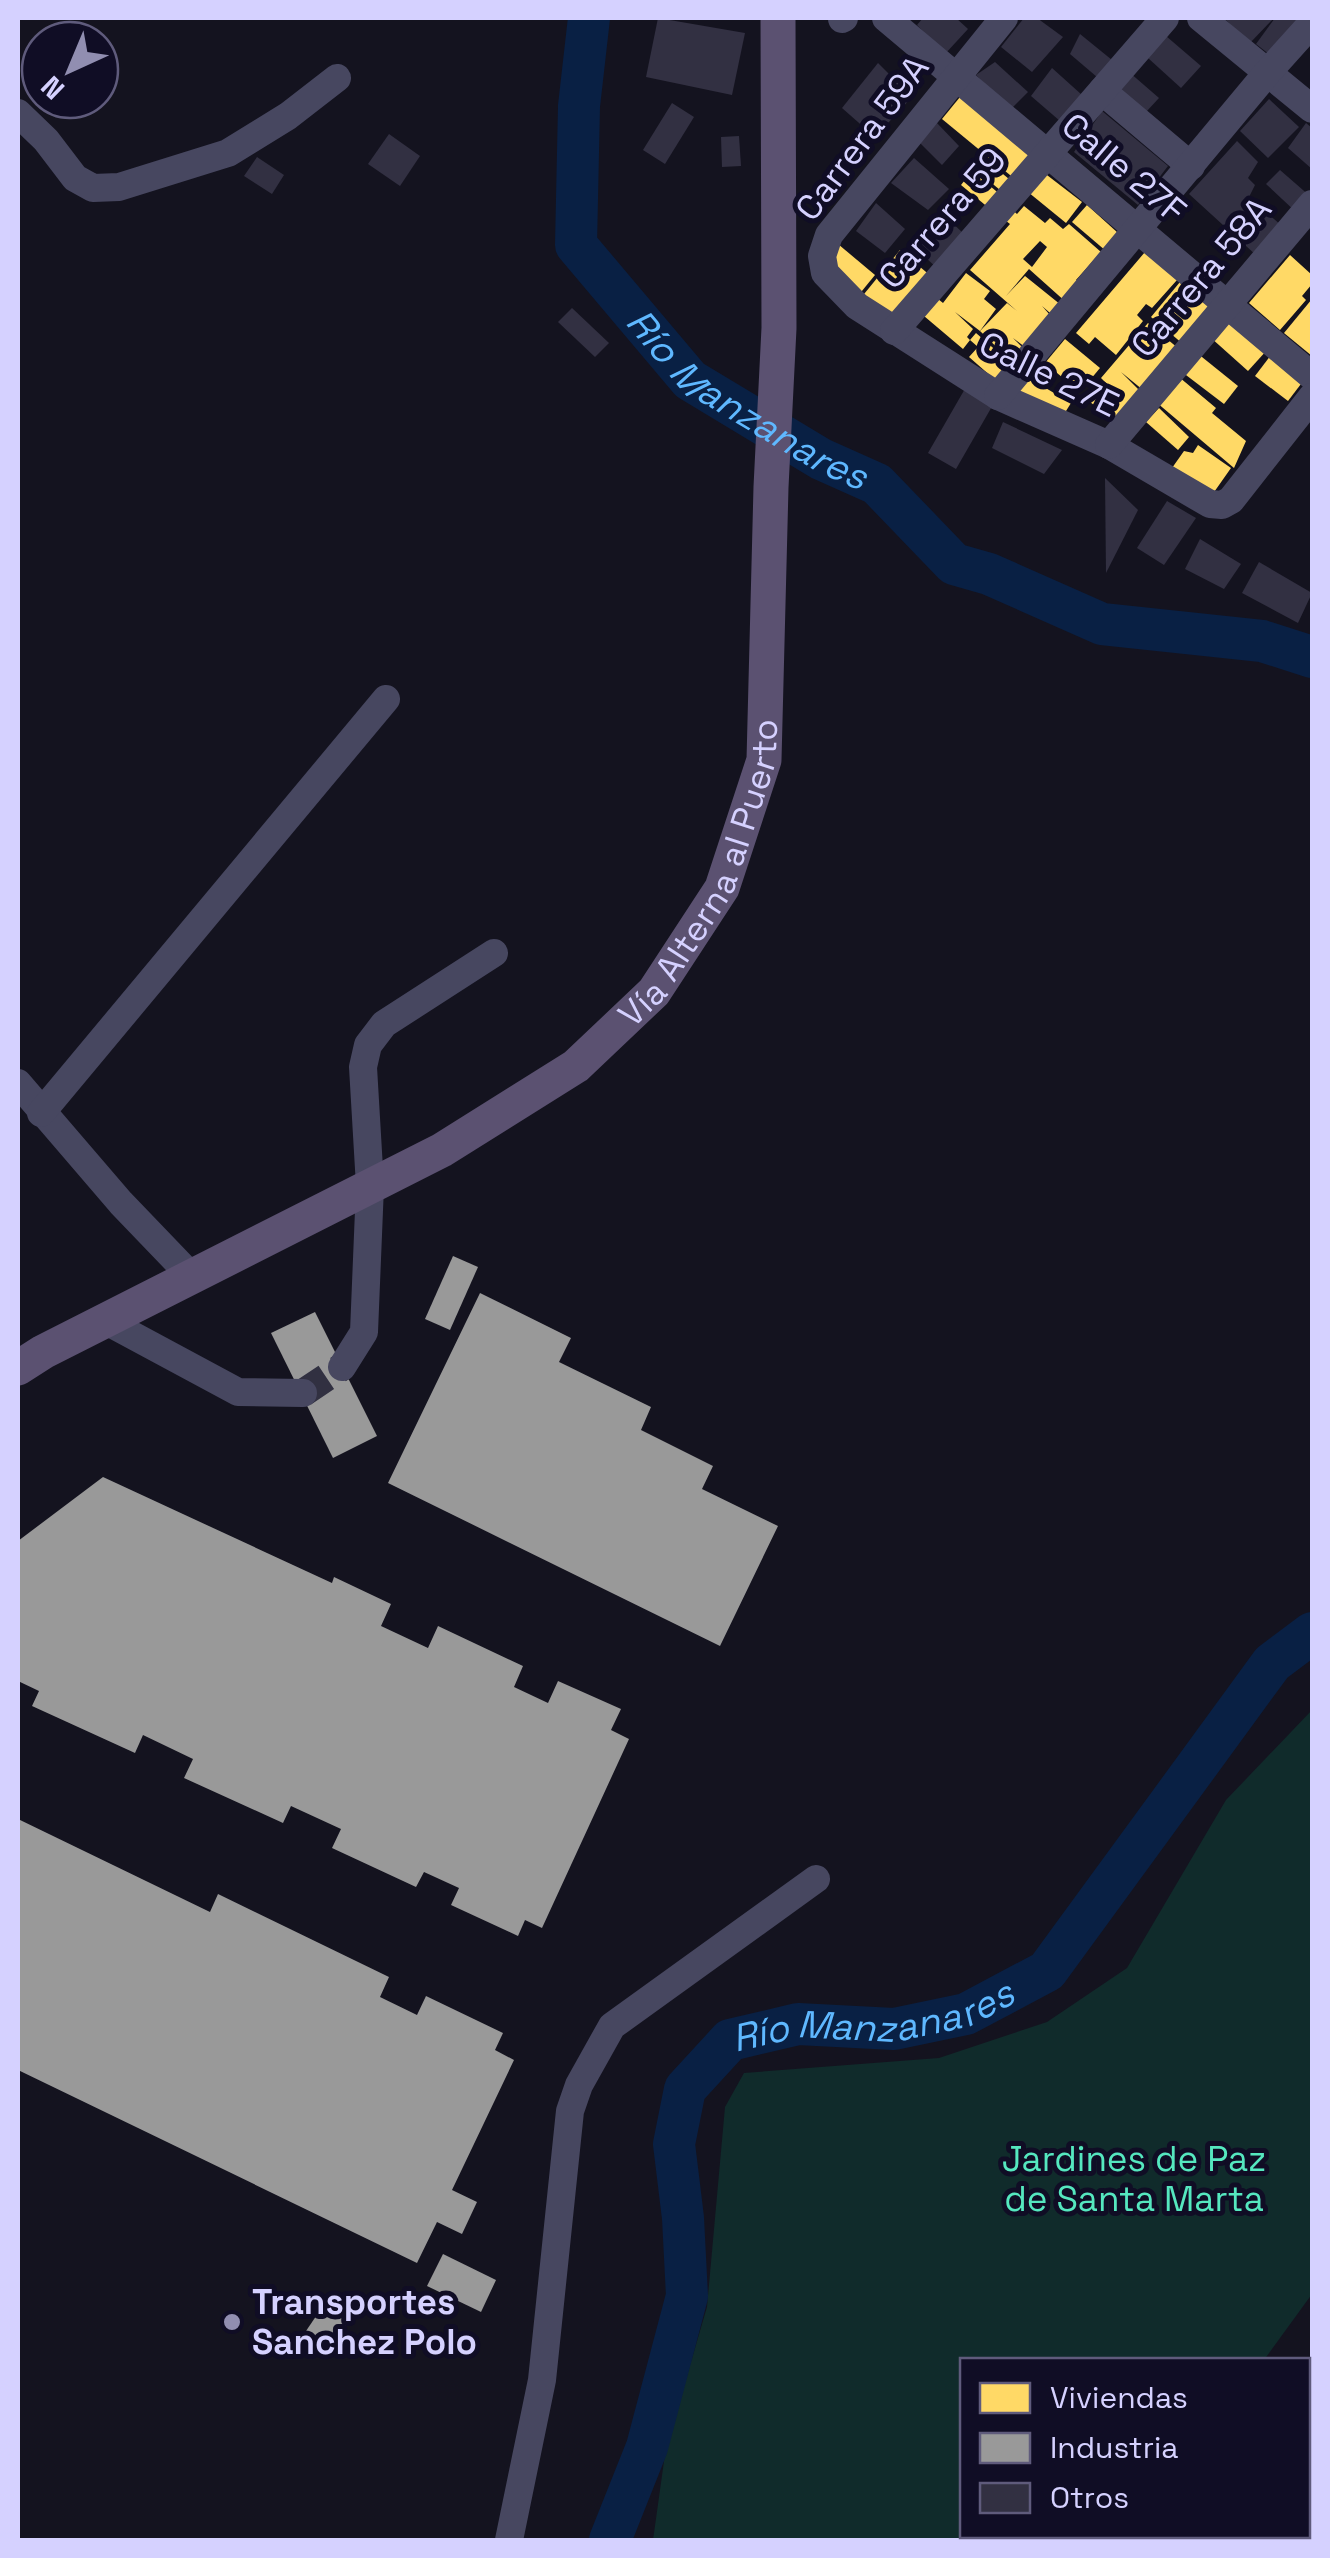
<svg xmlns="http://www.w3.org/2000/svg" width="1330" height="2558" font-family="'Space Grotesk',sans-serif">
  <rect width="100%" height="100%" fill="#14131f"/>
  <polygon fill="#102b2b" points="1312,1710 1312,2294 1264,2360 962,2360 962,2536 1198,2536 1195,2540 653,2540 666,2447 707,2307 725,2107 744,2073 939,2058 1047,2022 1127,1968 1226,1800"/>
  <g fill="#ffd966" fill-rule="evenodd">
    <polygon points="960,97 1034,159 1016,180 942,119"/>
    <polygon points="980,155 1015,184 1006,195 970,165"/>
    <polygon points="972,171 1002,196 990,209 961,185"/>
    <polygon points="1043,172 1082,202 1066,223 1028,192"/>
    <polygon points="1087,205 1118,233 1106,251 1072,222"/>
    <path d="M1024,206L1045,223L1050,218L1063,229L1069,224L1101,252L1076,280L1082,285L1067,303L1029,269L1006,296L1025,276L1066,309L1057,319L1042,306L1050,315L1029,350L1013,338L1024,349L1012,362L980,331L1007,303L1017,311L970,270L1010,224L1001,217L1009,207L1017,214ZM1040,241L1047,247L1032,267L1023,259Z"/>
    <polygon points="838,244 875,275 857,297 825,260"/>
    <polygon points="900,250 932,277 893,325 860,299"/>
    <polygon points="1145,252 1177,280 1152,308 1146,304 1137,315 1143,321 1116,355 1095,337 1089,344 1076,333"/>
    <polygon points="1290,255 1312,275 1312,284 1302,296 1306,300 1280,330 1249,303"/>
    <polygon points="966,273 990,291 984,299 996,309 980,331 955,312 973,329 967,337 970,340 963,349 924,316 938,299 943,303"/>
    <polygon points="1180,282 1212,309 1183,344 1151,317"/>
    <polygon points="1312,299 1312,356 1284,333"/>
    <polygon points="1228,316 1267,350 1248,371 1210,337"/>
    <polygon points="1148,323 1179,349 1143,390 1121,372 1139,390 1118,423 1086,399 1099,381 1122,399 1101,378"/>
    <polygon points="976,333 1016,368 1001,385 969,357 978,347 970,340"/>
    <polygon points="1065,339 1100,368 1080,392 1045,363"/>
    <polygon points="1197,353 1238,386 1224,404 1182,372"/>
    <polygon points="1271,355 1304,380 1288,401 1255,376"/>
    <polygon points="1027,377 1071,403 1061,419 1017,394"/>
    <polygon points="1179,377 1216,408 1212,413 1246,441 1234,468 1156,402"/>
    <polygon points="1159,408 1189,437 1178,450 1146,422"/>
    <polygon points="1198,445 1231,468 1212,495 1172,468 1184,451 1193,453"/>
  </g>
  <g fill="#999">
    <polygon points="453,1256 478,1267 450,1330 425,1319"/>
    <polygon points="480,1293 571,1338 559,1362 651,1407 641,1430 713,1466 702,1489 778,1526 720,1646 388,1483"/>
    <polygon points="315,1312 377,1436 333,1458 271,1333"/>
    <polygon points="103,1477 332,1583 334,1577 391,1604 381,1626 428,1648 438,1626 523,1666 514,1687 548,1703 558,1681 621,1709 611,1730 629,1739 542,1928 525,1920 518,1936 451,1905 459,1888 424,1872 416,1887 332,1848 341,1829 291,1806 283,1823 184,1778 193,1759 143,1735 135,1753 32,1706 39,1691 18,1681 18,1541"/>
    <polygon points="18,1819 210,1912 218,1894 389,1977 380,1997 417,2015 426,1996 503,2033 495,2050 514,2060 452,2190 477,2202 462,2234 437,2222 417,2263 18,2070"/>
    <polygon points="443,2254 496,2280 481,2312 427,2286"/>
    <polygon points="329,2297 353,2314 331,2348 306,2331"/>
  </g>
  <g fill="none" stroke-linecap="round" stroke-linejoin="round">
    <g stroke="#092044" stroke-width="42">
      <path id="s1" d="M589,18L579,106L576,245L690,380L821,459L877,484L954,564L989,574L1102,624L1262,641L1312,657"/>
      <polyline points="1308,2415 1312,2405"/>
      <path id="s2" d="M610,2540L647,2447L687,2296L683,2218L674,2144L685,2089L730,2040L798,2024L894,2029L966,2014L1047,1971L1272,1663L1312,1633"/>
      <polyline points="1237,2540 1241,2536"/>
    </g>
  </g>
  <g fill="#323042">
    <polygon points="658,18 745,33 732,95 646,77"/>
    <polygon points="923,18 956,18 968,29 945,54 917,25"/>
    <polygon points="1024,18 1037,18 1063,37 1032,72 1001,47"/>
    <polygon points="1224,18 1274,18 1249,44"/>
    <polygon points="1275,18 1302,18 1274,58 1256,44"/>
    <polygon points="1080,34 1112,60 1097,77 1070,54"/>
    <polygon points="1166,36 1201,66 1181,88 1148,58"/>
    <polygon points="995,62 1028,92 1010,110 976,75"/>
    <polygon points="878,63 912,97 875,137 842,108"/>
    <polygon points="1052,68 1082,95 1060,121 1031,96"/>
    <polygon points="1129,72 1159,98 1146,112 1116,86"/>
    <polygon points="1269,99 1299,127 1268,158 1240,131"/>
    <polygon points="672,103 694,117 665,164 643,150"/>
    <polygon points="1102,111 1168,166 1138,205 1074,152"/>
    <polygon points="936,122 959,146 942,165 919,142"/>
    <polygon points="1306,123 1312,128 1312,169 1288,148"/>
    <polygon points="389,134 420,156 400,186 368,164"/>
    <polygon points="739,136 741,166 722,167 721,137"/>
    <polygon points="1237,141 1258,162 1248,178 1255,185 1249,197 1282,226 1257,256 1189,194"/>
    <polygon points="257,157 284,175 272,194 244,176"/>
    <polygon points="914,158 949,189 928,210 891,183"/>
    <polygon points="1280,170 1311,197 1297,213 1266,184"/>
    <polygon points="876,203 905,229 885,253 856,231"/>
    <polygon points="944,215 965,235 937,268 914,247"/>
    <polygon points="572,308 609,343 595,357 558,322"/>
    <polygon points="966,387 994,403 956,469 928,453"/>
    <polygon points="1003,422 1062,450 1044,474 992,448"/>
    <polygon points="1105,478 1138,510 1106,573"/>
    <polygon points="1167,501 1196,518 1164,565 1137,548"/>
    <polygon points="1200,539 1241,564 1224,589 1185,569"/>
    <polygon points="1259,562 1312,593 1298,623 1242,593"/>
  </g>
  <g fill="none" stroke-linecap="round" stroke-linejoin="round">
    <polyline stroke="#313041" stroke-width="28" stroke-dasharray="28 14" stroke-linecap="butt" points="303,1393 342,1367"/>
    <g stroke="#474760" stroke-width="28">
      <polyline points="886,18 1312,376"/>
      <polyline points="1004,18 829,235 822,256 825,273 857,306 998,396 1109,445 1210,504 1222,505 1231,500 1312,397"/>
      <polyline points="1201,18 1312,109"/>
      <polyline points="842,19 844,18"/>
      <polyline points="1102,91 1191,166"/>
      <polyline points="18,113 46,140 75,178 93,188 119,187 228,153 288,116 337,78"/>
      <polyline points="894,331 1165,18"/>
      <polyline points="998,396 1268,72 1312,23"/>
      <polyline points="1109,445 1312,204"/>
      <polyline points="18,1083 121,1203 193,1278"/>
      <polyline points="41,1113 386,699"/>
      <polyline points="106,1321 238,1392 303,1393"/>
      <polyline points="342,1367 364,1332 370,1186 363,1067 368,1045 384,1024 494,953"/>
      <polyline points="509,2540 542,2380 570,2111 579,2085 612,2026 816,1879"/>
    </g>
    <path stroke="#5b5171" stroke-width="35" id="s3" d="M18,1368L43,1352L442,1150L576,1066L654,992L722,888L764,760L771,487L779,328L778,18"/>
  </g>
  <circle fill="#918eb1" stroke="#100d25" stroke-width="4" cx="232" cy="2322" r="10"/>
  <g text-anchor="middle" stroke-width="10" stroke-linejoin="round" paint-order="stroke">
    <g font-size="35" fill="#d5d1ff" stroke="#100d25">
      <text transform="translate(862 138) rotate(-53)" y="12">Carrera 59A</text>
      <text transform="translate(1124 168) rotate(40)" y="12">Calle 27F</text>
      <text transform="translate(942 218) rotate(-49)" y="12">Carrera 59</text>
      <text transform="translate(1201 277) rotate(-50)" y="12">Carrera 58A</text>
      <text transform="translate(1049 374) rotate(26)" y="12">Calle 27E</text>
      <text dy="12" stroke="none"><textPath href="#s3" startOffset="872">Vía Alterna al Puerto</textPath></text>
    </g>
    <g font-size="35" fill="#55e7bf" stroke="#100d25">
      <text x="1134" y="2171">Jardines de Paz<tspan x="1134" dy="40">de Santa Marta</tspan></text>
    </g>
    <g font-size="35" font-weight="bold" fill="#d5d1ff" stroke="#100d25" text-anchor="start">
      <text x="252" y="2314">Transportes<tspan x="252" dy="40">Sanchez Polo</tspan></text>
    </g>
    <g font-size="38" font-style="italic" fill="#5fb8ff" stroke="#100d25">
      <text dy="13" stroke="none"><textPath href="#s1" startOffset="462">Río Manzanares</textPath></text>
      <text dy="13" stroke="none"><textPath href="#s2" startOffset="678">Río Manzanares</textPath></text>
    </g>
  </g>
  <rect width="1330" height="2558" fill="none" stroke="#d5d1ff" stroke-width="40"/>
  <rect x="960" y="2358" width="350" height="180" fill="#100d25" stroke="#5f5b7c" stroke-width="2.5"/>
  <rect x="980" y="2383" width="50" height="30" fill="#ffd966" stroke="#5f5b7c" stroke-width="2.5"/>
  <text x="1050" y="2408" font-size="30" fill="#d5d1ff">Viviendas</text>
  <rect x="980" y="2433" width="50" height="30" fill="#999999" stroke="#5f5b7c" stroke-width="2.5"/>
  <text x="1050" y="2458" font-size="30" fill="#d5d1ff">Industria</text>
  <rect x="980" y="2483" width="50" height="30" fill="#323042" stroke="#5f5b7c" stroke-width="2.5"/>
  <text x="1050" y="2508" font-size="30" fill="#d5d1ff">Otros</text>
  <g transform="translate(70 70) rotate(224)"><circle r="48" fill="#100d25" stroke="#5f5b7c" stroke-width="2.5"/>
  <path d="M0-8L18 38L0 25L-18 38Z" fill="#918eb1"/>
  <text y="-15" font-size="28" font-weight="bold" text-anchor="middle" fill="#d5d1ff">N</text>
  </g>
</svg>
